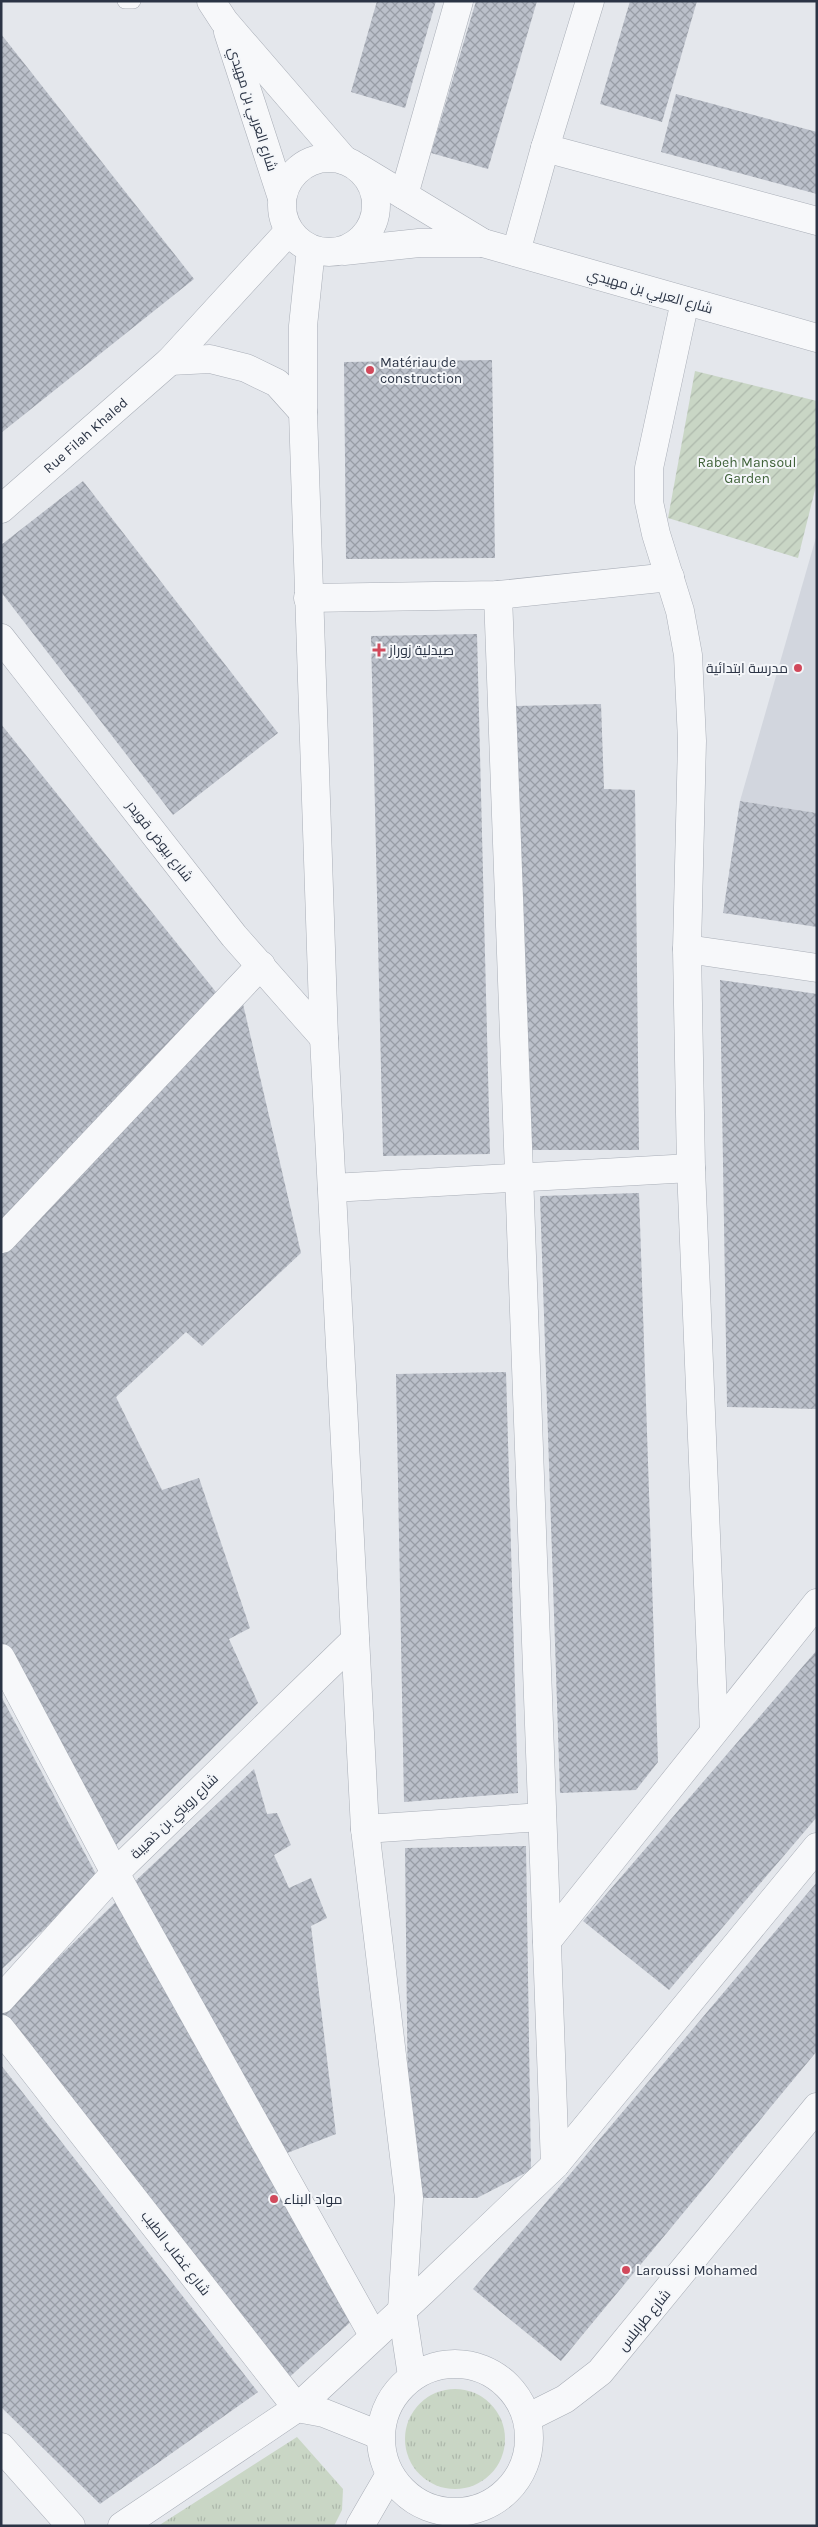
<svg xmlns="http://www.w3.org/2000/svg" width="818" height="2527" font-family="Karla,Cairo,sans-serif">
  <defs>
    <pattern id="grass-tufts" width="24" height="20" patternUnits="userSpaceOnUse" patternTransform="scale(1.25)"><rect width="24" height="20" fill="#c9d6c5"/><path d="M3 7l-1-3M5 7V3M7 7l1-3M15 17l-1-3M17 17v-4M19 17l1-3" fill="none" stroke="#adb8ab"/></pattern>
    <pattern id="garden-furrows" width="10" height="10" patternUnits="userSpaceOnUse" patternTransform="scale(1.25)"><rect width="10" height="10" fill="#c9d6c5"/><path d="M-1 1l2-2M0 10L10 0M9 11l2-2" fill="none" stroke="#adb8ab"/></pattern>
    <pattern id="building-cross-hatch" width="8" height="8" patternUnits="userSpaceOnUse" patternTransform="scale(1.25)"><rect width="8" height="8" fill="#bbc0ca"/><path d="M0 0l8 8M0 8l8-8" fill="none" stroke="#989da6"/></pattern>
  </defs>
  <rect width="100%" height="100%" fill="#e4e7ec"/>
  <polygon fill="#d2d6de" points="817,534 817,813 740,801"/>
  <g fill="url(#grass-tufts)">
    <circle cx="455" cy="2439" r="50"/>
    <polygon points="297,2437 343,2489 342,2510 334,2526 158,2526"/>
  </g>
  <polygon fill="url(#garden-furrows)" points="695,371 817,401 817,482 798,558 668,518"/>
  <g fill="url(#building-cross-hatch)">
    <polygon points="377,1 436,1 405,108 351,92"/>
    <polygon points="476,1 537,1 488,169 431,153"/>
    <polygon points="630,1 697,1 662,122 600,104"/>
    <polygon points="1,34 194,279 1,433"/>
    <polygon points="676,94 817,132 817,194 661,152"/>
    <polygon points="492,360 495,558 346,559 344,362"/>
    <polygon points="83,481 278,733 173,815 1,592 1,545"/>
    <polygon points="477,634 490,1154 383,1156 371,636"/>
    <polygon points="601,704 604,789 635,790 639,1150 527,1150 515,706"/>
    <polygon points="1,724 224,1002 1,1228"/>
    <polygon points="740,801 817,813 817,927 723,913"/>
    <polygon points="720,980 817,994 817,1409 727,1407"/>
    <polygon points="243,1004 301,1253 202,1346 186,1332 116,1397 162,1490 199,1478 250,1628 229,1639 258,1703 113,1848 1,1646 1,1248"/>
    <polygon points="639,1193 658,1762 636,1790 560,1793 540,1196"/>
    <polygon points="506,1372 518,1793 404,1802 396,1374"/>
    <polygon points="817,1650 817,1817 669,1990 583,1921"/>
    <polygon points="1,1696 98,1878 1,1970"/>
    <polygon points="254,1769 267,1814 277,1813 291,1845 274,1855 289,1888 311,1878 327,1918 311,1926 336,2134 277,2157 129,1887"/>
    <polygon points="526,1846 531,2170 477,2198 409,2198 405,1848"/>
    <polygon points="817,1882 817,2051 561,2361 473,2289"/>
    <polygon points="123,1895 355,2318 284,2382 1,2013"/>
    <polygon points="1,2065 258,2392 100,2504 1,2407"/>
  </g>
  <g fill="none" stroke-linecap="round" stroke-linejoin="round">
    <defs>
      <polyline id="service" points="125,1 133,1"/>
      <g id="minor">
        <polyline points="545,148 817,221"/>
        <polyline points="404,195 459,1"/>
        <polyline points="311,249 303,326 303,412 324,1038 365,1829 409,2198 402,2310 412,2376"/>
        <polyline points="516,252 545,148 590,1"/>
        <polyline points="685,301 649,468 649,502 656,534 680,611 688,655 692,741 687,949 691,1168 714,1731"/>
        <polyline points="170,361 210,359 246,368 277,383 303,412"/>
        <path id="s1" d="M1,509L170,361L289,231"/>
        <polyline points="498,595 555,2165"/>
        <polyline points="308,598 498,595 670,577"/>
        <polyline points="1,638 234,936 324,1038"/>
        <polyline points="687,949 817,968"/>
        <polyline points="332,1188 691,1168"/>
        <polyline points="2,1239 261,965"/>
        <polyline points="1,1658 115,1873 373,2335"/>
        <polyline points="365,1829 542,1817"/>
        <polyline points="547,1941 817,1603"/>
        <polyline points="1,1999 115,1873 355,1640"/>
        <polyline points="1,2029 297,2408 324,2413 379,2435"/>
        <circle cx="455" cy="2438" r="74"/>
        <polyline points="527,2418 565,2399 600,2372 817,2107"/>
        <polyline points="1,2447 71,2526"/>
        <polyline points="122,2526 297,2408 423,2291 555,2165 817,1847"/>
        <polyline points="360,2526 389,2476"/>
      </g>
      <g id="tertiary">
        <polyline points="211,1 224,21 344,160"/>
        <polyline points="228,32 282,198"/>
        <circle cx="329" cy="205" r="47"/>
        <polyline points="359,168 483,243 817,338"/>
        <polyline points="344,251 419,243 483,243"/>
      </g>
    </defs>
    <use href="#service" stroke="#a9aeb7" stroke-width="16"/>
    <use href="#minor" stroke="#a9aeb7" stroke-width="29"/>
    <use href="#tertiary" stroke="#a9aeb7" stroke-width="29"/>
    <use href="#service" stroke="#f7f8fa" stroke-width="15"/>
    <use href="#minor" stroke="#f7f8fa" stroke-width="28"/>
    <use href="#tertiary" stroke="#f7f8fa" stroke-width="28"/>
  </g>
  <g fill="#d1495b" stroke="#f4f6f9" stroke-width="2">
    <circle cx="370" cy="370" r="5"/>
    <path d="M376.5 642.5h5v5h5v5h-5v5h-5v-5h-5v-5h5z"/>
    <circle cx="798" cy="668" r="5"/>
    <circle cx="274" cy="2199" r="5"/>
    <circle cx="626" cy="2270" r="5"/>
  </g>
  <g text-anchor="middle" stroke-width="4" stroke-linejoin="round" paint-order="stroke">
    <g font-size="14" fill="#2b3445" stroke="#f4f6f9">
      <text transform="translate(253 109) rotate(72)" y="5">شارع العربي بن مهيدي</text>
      <text transform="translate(650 291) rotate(16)" y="5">شارع العربي بن مهيدي</text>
      <text dy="5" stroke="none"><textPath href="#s1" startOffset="112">Rue Filah Khaled</textPath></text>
      <text transform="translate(160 841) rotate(52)" y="5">شارع بيوض قويدر</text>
      <text transform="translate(174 1816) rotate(-44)" y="5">شارع رويني بن ذهيبة</text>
      <text transform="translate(176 2253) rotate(52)" y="5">شارع غضاب الطيب</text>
      <text transform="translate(644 2320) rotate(-51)" y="5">شارع طرابلس</text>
    </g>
    <g font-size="14" fill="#2b3445" stroke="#f4f6f9" text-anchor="start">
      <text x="380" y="367">Matériau de<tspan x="380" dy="16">construction</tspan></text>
      <text x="389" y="655">صيدلية زوراز</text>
      <text x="788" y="673" text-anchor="end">مدرسة ابتدائية</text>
      <text x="284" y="2204">مواد البناء</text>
      <text x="636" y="2275">Laroussi Mohamed</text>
    </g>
    <g font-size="14" fill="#3f6138" stroke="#f4f6f9">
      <text x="747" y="467">Rabeh Mansoul<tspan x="747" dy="16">Garden</tspan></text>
    </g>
  </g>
  <rect width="818" height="2527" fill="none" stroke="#2b3445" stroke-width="5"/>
</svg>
